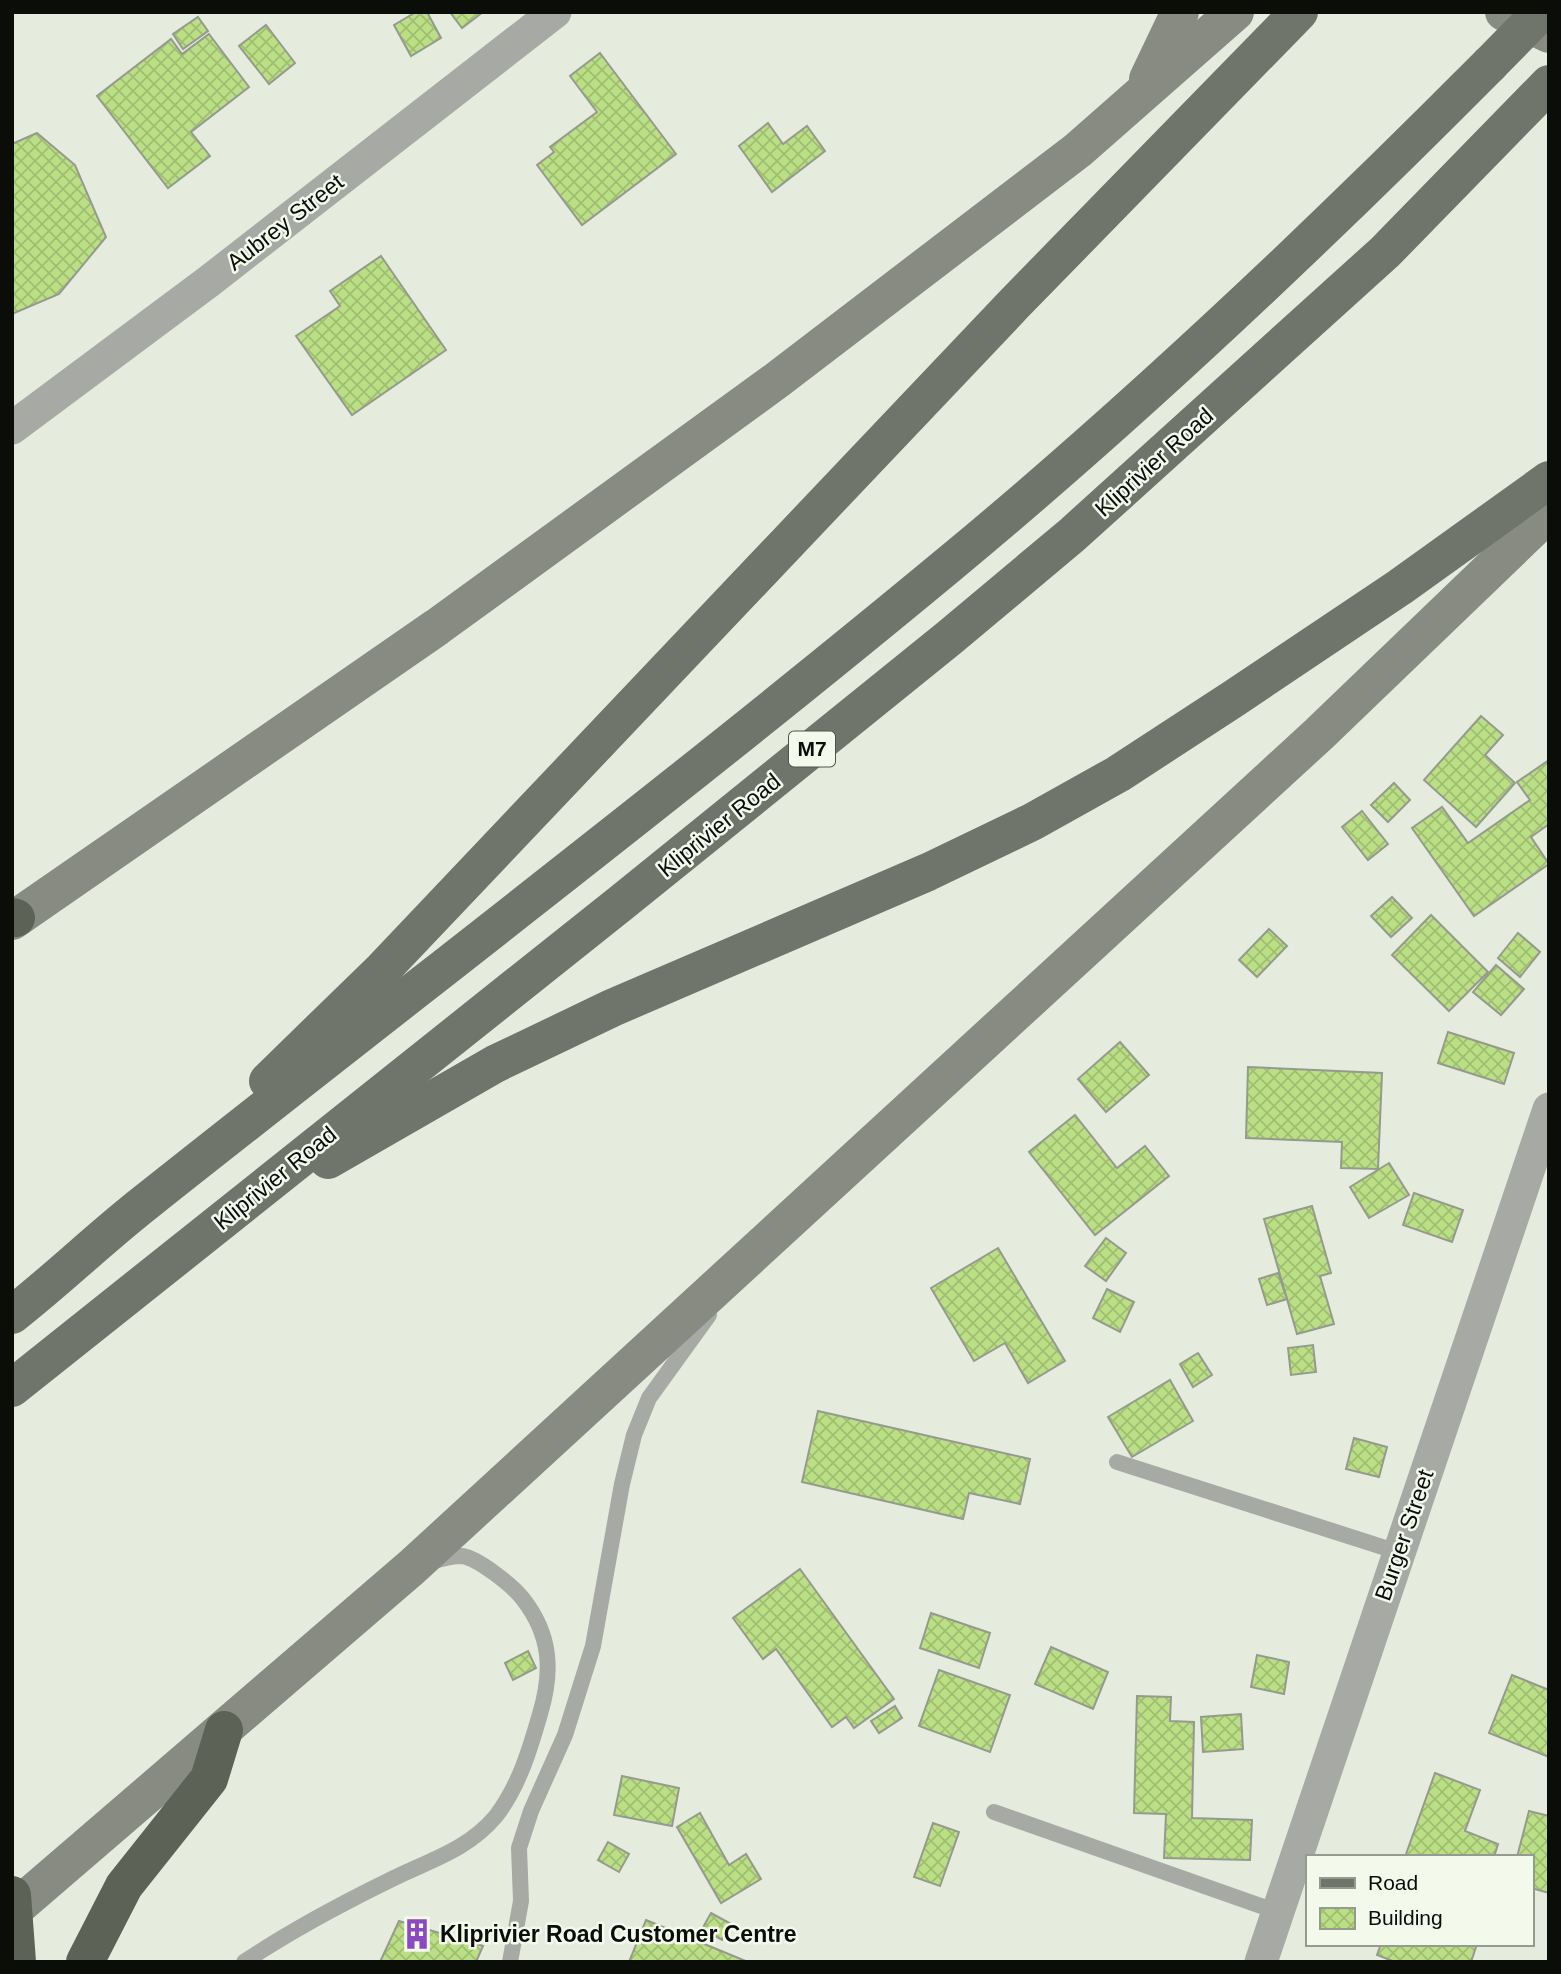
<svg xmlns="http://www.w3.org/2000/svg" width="1561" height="1974" font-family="Helvetica,sans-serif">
  <defs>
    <pattern id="building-cross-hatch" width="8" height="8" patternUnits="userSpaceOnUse" patternTransform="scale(1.75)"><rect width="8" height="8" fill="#bbdf85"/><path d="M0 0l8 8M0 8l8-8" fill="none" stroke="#9fbe71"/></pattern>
  </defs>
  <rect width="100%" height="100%" fill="#e5ecde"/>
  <g fill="url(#building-cross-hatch)" stroke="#959a8e" stroke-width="2">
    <polygon points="416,12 427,12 441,38 411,56 394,25"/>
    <polygon points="450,12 483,12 462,28"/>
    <polygon points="198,17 208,31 183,49 173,34"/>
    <polygon points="266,25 295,63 269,84 239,46"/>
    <polygon points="209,34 249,87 191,132 210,156 168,188 97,96 171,39 182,54"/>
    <polygon points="600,53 676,154 582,225 537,165 554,152 550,147 597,112 570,76"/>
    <polygon points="768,123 783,144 807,126 825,151 772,192 739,146"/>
    <polygon points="37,133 75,165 106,237 59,294 12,314 12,144"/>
    <polygon points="381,256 446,350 352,415 296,336 340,306 330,291"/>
    <polygon points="1481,716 1503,735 1485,755 1515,783 1476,827 1424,780"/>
    <polygon points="1549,760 1549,824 1531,837 1549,864 1474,916 1412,828 1442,807 1468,843 1530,800 1517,782"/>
    <polygon points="1394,783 1410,800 1388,822 1371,805"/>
    <polygon points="1362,811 1388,844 1368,860 1342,827"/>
    <polygon points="1392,897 1412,918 1391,937 1371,916"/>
    <polygon points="1431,915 1488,972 1449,1011 1392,955"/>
    <polygon points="1269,929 1287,946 1257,977 1239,960"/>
    <polygon points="1518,933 1540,952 1520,977 1498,958"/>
    <polygon points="1496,965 1524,989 1501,1015 1473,992"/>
    <polygon points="1448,1032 1514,1053 1504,1084 1438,1063"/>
    <polygon points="1120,1042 1149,1075 1106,1112 1078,1079"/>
    <polygon points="1248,1067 1382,1073 1378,1169 1341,1168 1342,1142 1246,1138"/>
    <polygon points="1075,1115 1117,1168 1145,1146 1169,1176 1095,1235 1029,1152"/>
    <polygon points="1389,1163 1409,1195 1369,1218 1350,1187"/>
    <polygon points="1414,1193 1463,1210 1452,1242 1403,1225"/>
    <polygon points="1312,1206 1331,1273 1320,1276 1334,1324 1297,1334 1264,1219"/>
    <polygon points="1106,1238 1126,1253 1106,1281 1085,1266"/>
    <polygon points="998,1248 1065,1361 1028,1383 1005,1343 974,1361 931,1288"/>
    <polygon points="1278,1273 1287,1299 1267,1305 1259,1279"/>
    <polygon points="1107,1289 1134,1302 1120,1332 1093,1318"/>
    <polygon points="1313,1345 1316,1372 1291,1375 1288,1348"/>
    <polygon points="1198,1353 1212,1375 1193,1387 1180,1364"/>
    <polygon points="1170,1380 1193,1421 1132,1457 1108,1417"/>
    <polygon points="818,1411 1030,1459 1020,1504 969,1493 963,1519 802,1482"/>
    <polygon points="1354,1438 1387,1447 1379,1477 1346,1469"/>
    <polygon points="800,1569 894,1699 854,1728 846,1717 832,1727 776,1649 763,1659 733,1618"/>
    <polygon points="931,1613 990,1633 979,1668 920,1648"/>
    <polygon points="1051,1647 1108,1672 1093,1709 1035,1684"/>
    <polygon points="528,1651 536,1668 513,1680 505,1663"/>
    <polygon points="1257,1655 1289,1662 1284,1694 1251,1687"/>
    <polygon points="939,1670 1010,1695 990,1752 919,1726"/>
    <polygon points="1512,1675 1549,1690 1549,1757 1489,1733"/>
    <polygon points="1137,1696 1171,1697 1170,1721 1194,1722 1192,1818 1252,1820 1250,1860 1164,1858 1166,1814 1134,1813"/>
    <polygon points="895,1706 902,1718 879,1733 871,1721"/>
    <polygon points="1241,1714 1243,1749 1203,1752 1201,1717"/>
    <polygon points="1435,1773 1480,1790 1465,1831 1498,1844 1494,1857 1405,1857"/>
    <polygon points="622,1776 679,1788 672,1826 614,1815"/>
    <polygon points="1529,1811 1549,1816 1549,1893 1531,1888 1531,1857 1517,1857"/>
    <polygon points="700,1813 729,1865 746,1854 761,1879 721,1903 677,1827"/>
    <polygon points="933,1823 959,1832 940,1886 914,1877"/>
    <polygon points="608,1842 629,1854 619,1872 598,1860"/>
    <polygon points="711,1913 731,1924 722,1940 702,1929"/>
    <polygon points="646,1920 748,1962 629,1962"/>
    <polygon points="399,1921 483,1946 476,1962 380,1962"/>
    <polygon points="1381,1944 1477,1944 1471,1962 1395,1962 1377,1955"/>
  </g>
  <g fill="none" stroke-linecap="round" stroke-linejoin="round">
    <g stroke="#a7aaa4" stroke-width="16">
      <polyline points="1117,1462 1398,1552"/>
      <polyline points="994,1812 1278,1912"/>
      <path d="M244,1962C289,1932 339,1905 388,1881C427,1861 467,1851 496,1816C519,1786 530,1749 540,1714C553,1671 551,1635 523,1599C513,1586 478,1558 462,1556C453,1556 440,1559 431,1562"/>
      <polyline points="510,1962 521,1901 519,1848 531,1811 565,1735 593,1646 622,1484 634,1435 649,1398 709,1315"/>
    </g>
    <g stroke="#a7aaa4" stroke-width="33">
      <polyline points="12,428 208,282 555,12"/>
      <polyline points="1261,1962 1549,1109"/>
    </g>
    <g stroke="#878b82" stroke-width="38">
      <polyline points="1504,12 1549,34"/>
      <polyline points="1148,79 1180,12"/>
      <polyline points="12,921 437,627 777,380 1078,150 1235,12"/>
      <polyline points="12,1911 412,1567 1319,734 1549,513"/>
    </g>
    <g stroke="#70756b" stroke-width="38">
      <polyline points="268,1081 382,970 1014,304 1299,12"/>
      <polyline points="328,1160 495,1064 612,1008 928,872 1032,822 1118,774 1233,699 1400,587 1549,480"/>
      <path d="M12,1315C58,1279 100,1238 146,1202C413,990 684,784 947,566C1137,409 1316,239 1490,64"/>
      <polyline points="12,1388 621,903 949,638 1072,535 1385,252 1549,84"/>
    </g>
    <g stroke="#5d6256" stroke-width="38">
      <polyline points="12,917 16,918"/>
      <polyline points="12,1895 17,1962"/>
      <polyline points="85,1962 124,1886 209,1779 224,1730"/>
    </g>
    <polyline stroke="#70756b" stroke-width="38" points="1490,64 1541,12"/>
  </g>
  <defs>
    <symbol id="building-bare" viewBox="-9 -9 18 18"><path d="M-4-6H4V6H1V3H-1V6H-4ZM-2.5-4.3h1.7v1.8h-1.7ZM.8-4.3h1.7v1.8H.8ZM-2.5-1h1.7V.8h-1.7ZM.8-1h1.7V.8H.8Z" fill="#8b4abf" stroke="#f3f9eb" stroke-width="2.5" paint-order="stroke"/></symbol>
  </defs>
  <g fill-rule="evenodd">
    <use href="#building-bare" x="395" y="1912" width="44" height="44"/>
  </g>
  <g text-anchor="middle" stroke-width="5" stroke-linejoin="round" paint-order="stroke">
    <rect fill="#f3f9eb" stroke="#51544c" stroke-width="2" x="789" y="731.5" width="46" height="35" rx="5"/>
    <g font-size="21" font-weight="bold" fill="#0b0d08">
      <text x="812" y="756">M7</text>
    </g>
    <g font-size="23" fill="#0b0d08" stroke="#f3f9eb">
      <text transform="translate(285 222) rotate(-38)" y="8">Aubrey Street</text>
      <text transform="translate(1154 462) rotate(-42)" y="8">Kliprivier Road</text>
      <text transform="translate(719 825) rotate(-39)" y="8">Kliprivier Road</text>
      <text transform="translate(275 1178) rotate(-39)" y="8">Kliprivier Road</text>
      <text transform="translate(1404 1535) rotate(-71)" y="8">Burger Street</text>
    </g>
    <g font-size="23" font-weight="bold" fill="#0b0d08" stroke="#f3f9eb" text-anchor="start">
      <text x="440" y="1942">Kliprivier Road Customer Centre</text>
    </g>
  </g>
  <rect width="1561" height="1974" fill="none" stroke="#0b0d08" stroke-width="28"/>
  <rect x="1306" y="1855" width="228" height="91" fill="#f3f9eb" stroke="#969b90" stroke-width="2"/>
  <rect x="1320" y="1878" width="35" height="10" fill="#70756b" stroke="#969b90" stroke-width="2"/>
  <text x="1368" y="1890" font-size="21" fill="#0b0d08">Road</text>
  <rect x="1320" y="1908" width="35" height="21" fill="url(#building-cross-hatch)" stroke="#969b90" stroke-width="2"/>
  <text x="1368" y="1925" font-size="21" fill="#0b0d08">Building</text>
</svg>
